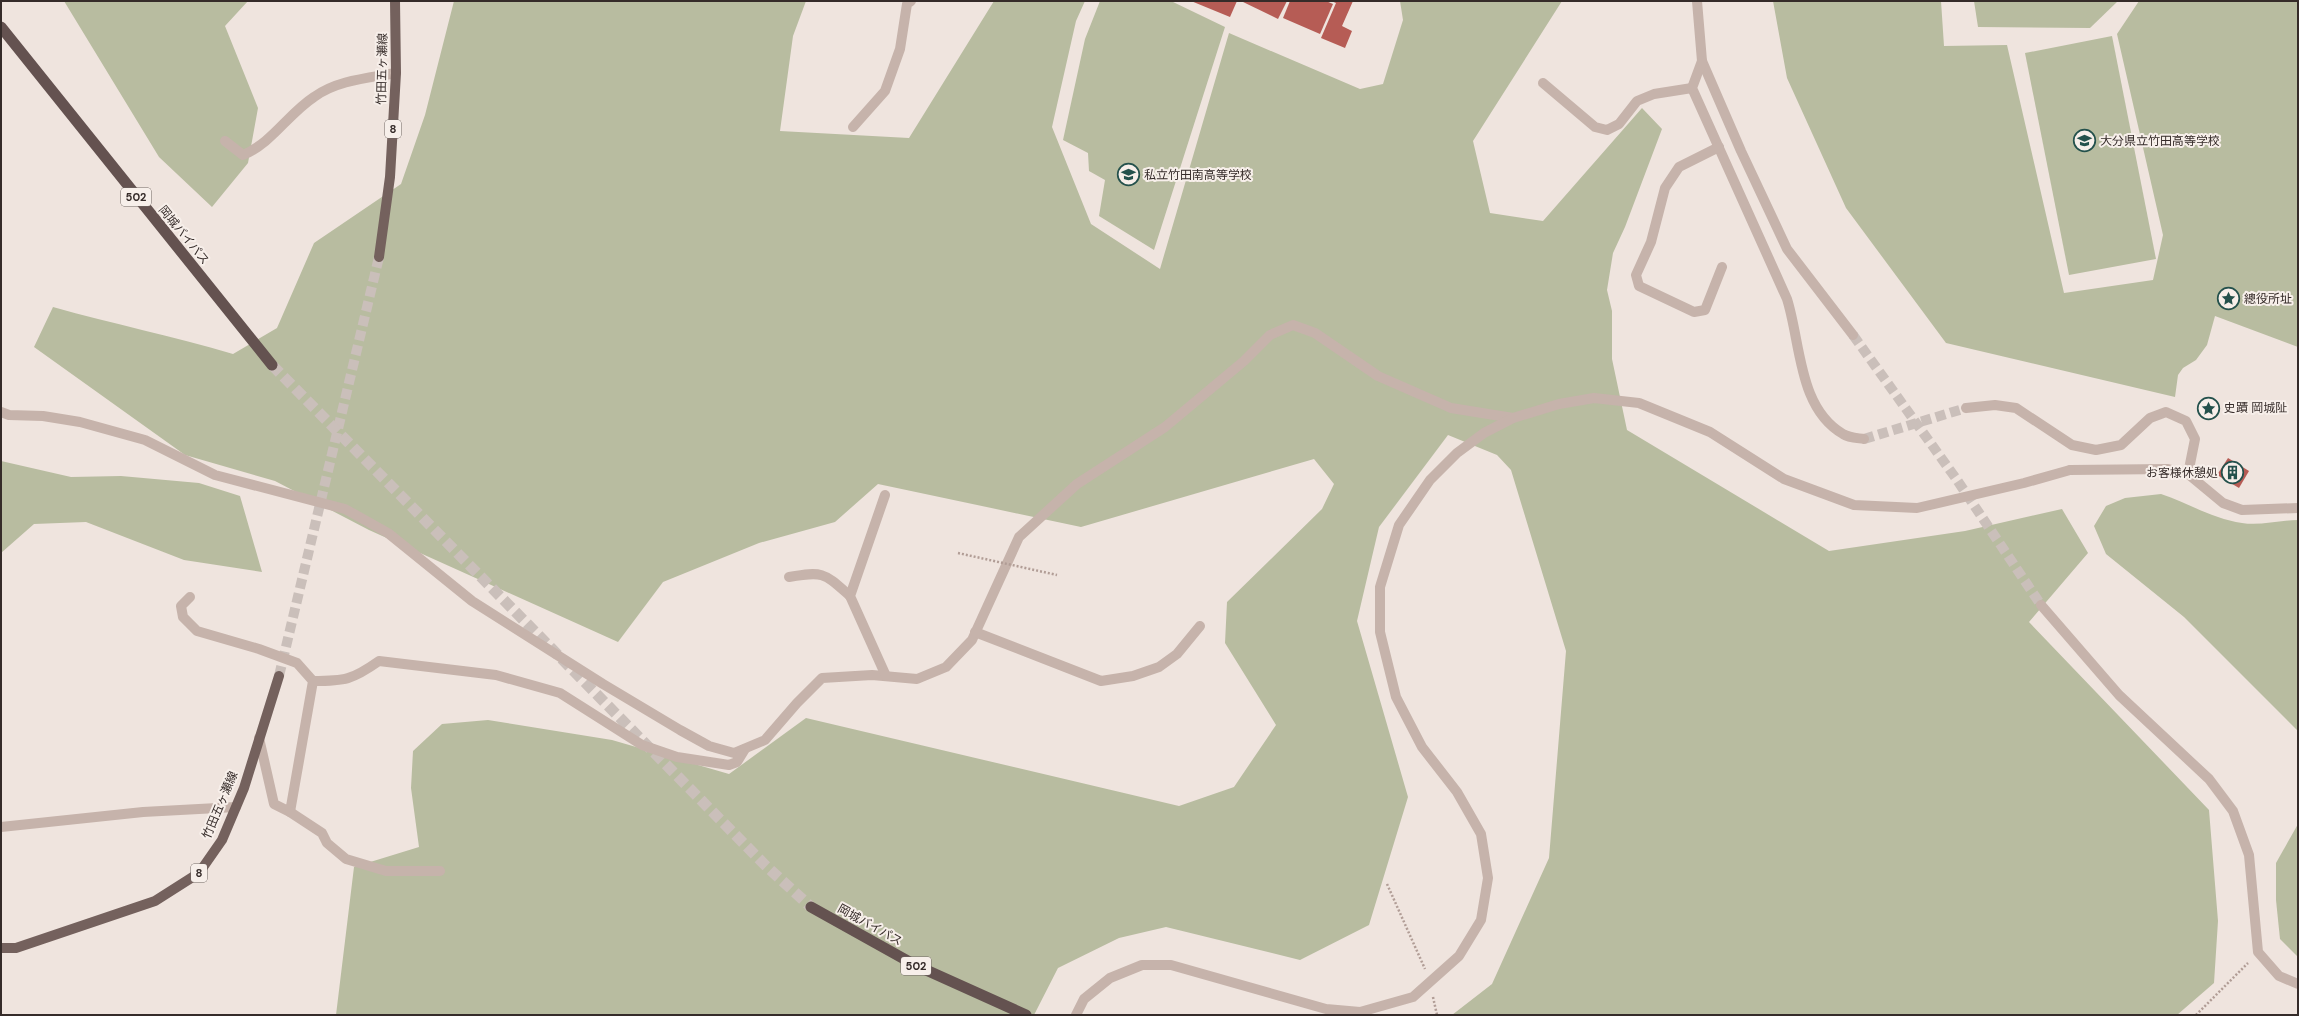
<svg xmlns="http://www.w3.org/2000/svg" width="2299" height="1016" font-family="'DM Sans','Noto Sans JP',sans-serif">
  <rect width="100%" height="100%" fill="#efe4de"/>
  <g fill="#b8bca0">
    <polygon points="64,1 248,1 225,26 258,108 248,163 212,207 159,157"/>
    <path d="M454,1H806L793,36L780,131L909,138L994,1H1085L1076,21L1052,127L1091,224L1160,269L1229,33L1360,89L1383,84L1403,20L1400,1H1562L1473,141L1490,213L1543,221L1642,108L1662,129L1625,227L1613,253L1607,290L1612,311V359L1627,430L1829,551L1965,531L2062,509L2088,553L2029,622L2209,810L2218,921L2214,983L2177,1015H1452L1492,984L1549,858L1566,651L1511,470L1497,455L1448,435L1379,527L1357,621L1408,797L1369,925L1300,960L1166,927L1119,938L1058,968L1034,1015H336L354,867L419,847L411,788L413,751L442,724L488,720L612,740L729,774L806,718L1179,806L1234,787L1276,725L1225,643L1227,602L1322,509L1334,484L1314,459L1081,527L878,484L835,522L759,543L663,582L618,642L369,530L275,481L185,455L34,347L53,307C113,324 173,336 233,354L277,328L314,243L401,184L425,115Z"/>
    <polygon points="1100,1 1171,1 1225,27 1154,250 1099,216 1105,180 1089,171 1088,153 1063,140 1085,39"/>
    <polygon points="1773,1 1941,1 1944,46 2007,45 2064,293 2153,280 2163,235 2117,34 2139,1 2298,1 2298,347 2215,316 2207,345 2196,360 2183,368 2178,375 2175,397 1946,343 1846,208 1787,78"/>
    <polygon points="1974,1 2118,1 2090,28 1978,27"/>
    <polygon points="2112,36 2156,259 2069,275 2025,53"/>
    <polygon points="1,461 71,477 121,476 199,483 240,496 262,572 184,560 86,522 34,524 1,553"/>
    <path d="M2161,494C2188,503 2213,519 2242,523C2260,526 2280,520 2298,520V731L2184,617L2106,554L2094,526L2106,506L2125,498Z"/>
    <polygon points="2298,824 2298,957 2280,939 2276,900 2276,863"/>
  </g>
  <g fill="#b65c55">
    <polygon points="1191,1 1237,1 1230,17"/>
    <polygon points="1241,1 1287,1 1278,19"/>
    <polygon points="1290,1 1326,1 1333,4 1320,34 1283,18"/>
    <polygon points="1331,1 1353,1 1342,26 1352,31 1345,48 1321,38 1336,3"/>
    <polygon points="2228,458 2249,471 2239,488 2217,475"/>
  </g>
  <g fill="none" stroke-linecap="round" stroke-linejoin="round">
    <g stroke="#cabfba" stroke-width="10" stroke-dasharray="10 5" stroke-linecap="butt">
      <polyline points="1853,335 1957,480 2041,605"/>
      <polyline points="1864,439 1966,408"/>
    </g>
    <polyline stroke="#cabfba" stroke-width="10" stroke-dasharray="10 5" stroke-linecap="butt" points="279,676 379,257"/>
    <polyline stroke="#cabfba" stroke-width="11" stroke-dasharray="11 5.5" stroke-linecap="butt" points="272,365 765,865 811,907"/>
    <g stroke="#b19d96" stroke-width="2.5" stroke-dasharray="2 2" stroke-linecap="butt">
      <polyline points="1387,884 1425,969"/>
      <polyline points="1433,997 1437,1015"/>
      <polyline points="2196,1015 2248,963"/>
    </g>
    <g stroke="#c6b3ab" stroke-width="10">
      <polyline points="1697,1 1702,61 1741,151 1787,249 1853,335"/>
      <path d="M1702,61L1692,88L1787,299C1801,343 1798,408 1843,434C1849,438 1858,438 1864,439"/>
      <polyline points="1543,83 1595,127 1607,130 1619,124 1637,101 1654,94 1692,88"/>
      <polyline points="853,127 885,91 900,49 907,4 911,1"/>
      <path d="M225,141L243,155C272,143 288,114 314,97C337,80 369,78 396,73"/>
      <polyline points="1719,147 1679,167 1665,188 1651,242 1636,275 1639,286 1694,312 1705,310 1722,267"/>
      <polyline points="1966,408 1995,405 2016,408 2072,445 2096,450 2121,445 2150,418 2166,412 2186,421 2195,439 2188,474"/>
      <polyline points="1,412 9,415 43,416 80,422 145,440 215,475 345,509 388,533 472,601 603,684 680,730 709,746 734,753 765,740 797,703 822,678 872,675 917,679 946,667 972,640 1019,537 1077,484 1165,427 1244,361 1270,335 1293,325 1315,333 1378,376 1451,408 1513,418"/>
      <polyline points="2070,470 2168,469 2188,474 2223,503 2242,510 2298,508"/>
      <polyline points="885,495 850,596 886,676"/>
      <path d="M789,577C824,571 824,573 850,596"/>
      <polyline points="190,597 181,606 183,617 197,631 259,649 297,663 313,681 290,812 274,804 259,738"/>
      <polyline points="975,632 1101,681 1133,676 1159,667 1177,654 1200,626"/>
      <path d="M313,681C345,681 352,680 379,661L496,675L560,693L642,745L677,757L729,765L737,762L745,749"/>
      <polyline points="290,812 322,833 327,843 346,859 386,871 440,871"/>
      <polyline points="1,827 143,812 236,807"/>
    </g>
    <g stroke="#c6b3ab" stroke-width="10">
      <polyline points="2041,605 2119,695 2209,779 2233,811 2249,855 2258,952 2279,976 2298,984"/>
      <polyline points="1076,1015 1084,999 1110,978 1142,965 1171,965 1326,1009 1360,1012 1413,997 1459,956 1481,920 1488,878 1481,834 1457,792 1422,747 1396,697 1380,632 1380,587 1399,525 1430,480 1457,453 1484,433 1513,418 1559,404 1594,398 1639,403 1710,432 1784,479 1854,505 1917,508 2024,483 2070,470"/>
    </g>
    <g stroke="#74615d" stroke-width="10">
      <polyline points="379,257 390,177 396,73 395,1"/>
      <polyline points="1,948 16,948 155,901 199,873 222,840 244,788 279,676"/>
    </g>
    <g stroke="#645250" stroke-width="11">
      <polyline points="1,27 272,365"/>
      <polyline points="811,907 915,965 1026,1015"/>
    </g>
    <polyline stroke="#b19d96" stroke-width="2.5" stroke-dasharray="2 2" stroke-linecap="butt" points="958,553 1057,575"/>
  </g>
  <defs>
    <symbol id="school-ring" viewBox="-11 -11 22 22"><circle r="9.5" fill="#f7efea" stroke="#24514c" stroke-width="1.5"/><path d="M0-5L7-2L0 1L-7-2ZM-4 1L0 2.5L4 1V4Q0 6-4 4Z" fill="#24514c"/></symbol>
    <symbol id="sight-ring" viewBox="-11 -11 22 22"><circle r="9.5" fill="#f7efea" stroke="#24514c" stroke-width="1.5"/><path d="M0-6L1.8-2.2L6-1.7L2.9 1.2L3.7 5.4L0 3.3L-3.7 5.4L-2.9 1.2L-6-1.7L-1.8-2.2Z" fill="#24514c"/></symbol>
    <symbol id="building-ring" viewBox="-11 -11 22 22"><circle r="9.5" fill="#f7efea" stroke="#24514c" stroke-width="1.5"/><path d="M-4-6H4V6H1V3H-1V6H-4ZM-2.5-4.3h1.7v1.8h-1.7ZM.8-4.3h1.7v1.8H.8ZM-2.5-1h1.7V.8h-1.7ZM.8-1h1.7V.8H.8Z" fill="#24514c"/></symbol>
  </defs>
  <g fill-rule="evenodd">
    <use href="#school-ring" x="2072" y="128" width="25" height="25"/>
    <use href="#school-ring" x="1116" y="162" width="25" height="25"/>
    <use href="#sight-ring" x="2216" y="286" width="25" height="25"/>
    <use href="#sight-ring" x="2196" y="396" width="25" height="25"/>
    <use href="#building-ring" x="2220" y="460" width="25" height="25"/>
  </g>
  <g text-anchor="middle" stroke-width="4" stroke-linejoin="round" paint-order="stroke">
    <g fill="#f7efea" stroke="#6f6663" stroke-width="1">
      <rect x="385" y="120" width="16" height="18" rx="3"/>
      <rect x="121" y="188" width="30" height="18" rx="3"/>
      <rect x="191" y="864" width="16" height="18" rx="3"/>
      <rect x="901" y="957" width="30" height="18" rx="3"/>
    </g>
    <g font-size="11" font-weight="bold" fill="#352b29">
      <text x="393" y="133">8</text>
      <text x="136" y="201">502</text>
      <text x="199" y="877">8</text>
      <text x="916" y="970">502</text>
    </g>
    <g font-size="12" fill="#352b29" stroke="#f7efea">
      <text transform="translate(382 69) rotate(-89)" y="4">竹田五ヶ瀬線</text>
      <text transform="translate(184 235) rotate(51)" y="4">岡城バイパス</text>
      <text transform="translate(220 805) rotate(-67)" y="4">竹田五ヶ瀬線</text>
      <text transform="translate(870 925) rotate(29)" y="4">岡城バイパス</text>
    </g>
    <g font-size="12" fill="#352b29" stroke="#f7efea" text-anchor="start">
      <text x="2100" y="145">大分県立竹田高等学校</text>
      <text x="1144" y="179">私立竹田南高等学校</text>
      <text x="2244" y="303">總役所址</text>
      <text x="2224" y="412">史蹟 岡城阯</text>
      <text x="2218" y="477" text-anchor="end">お客様休憩処</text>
    </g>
  </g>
  <rect width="2299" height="1016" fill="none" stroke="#352b29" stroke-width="4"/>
</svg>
